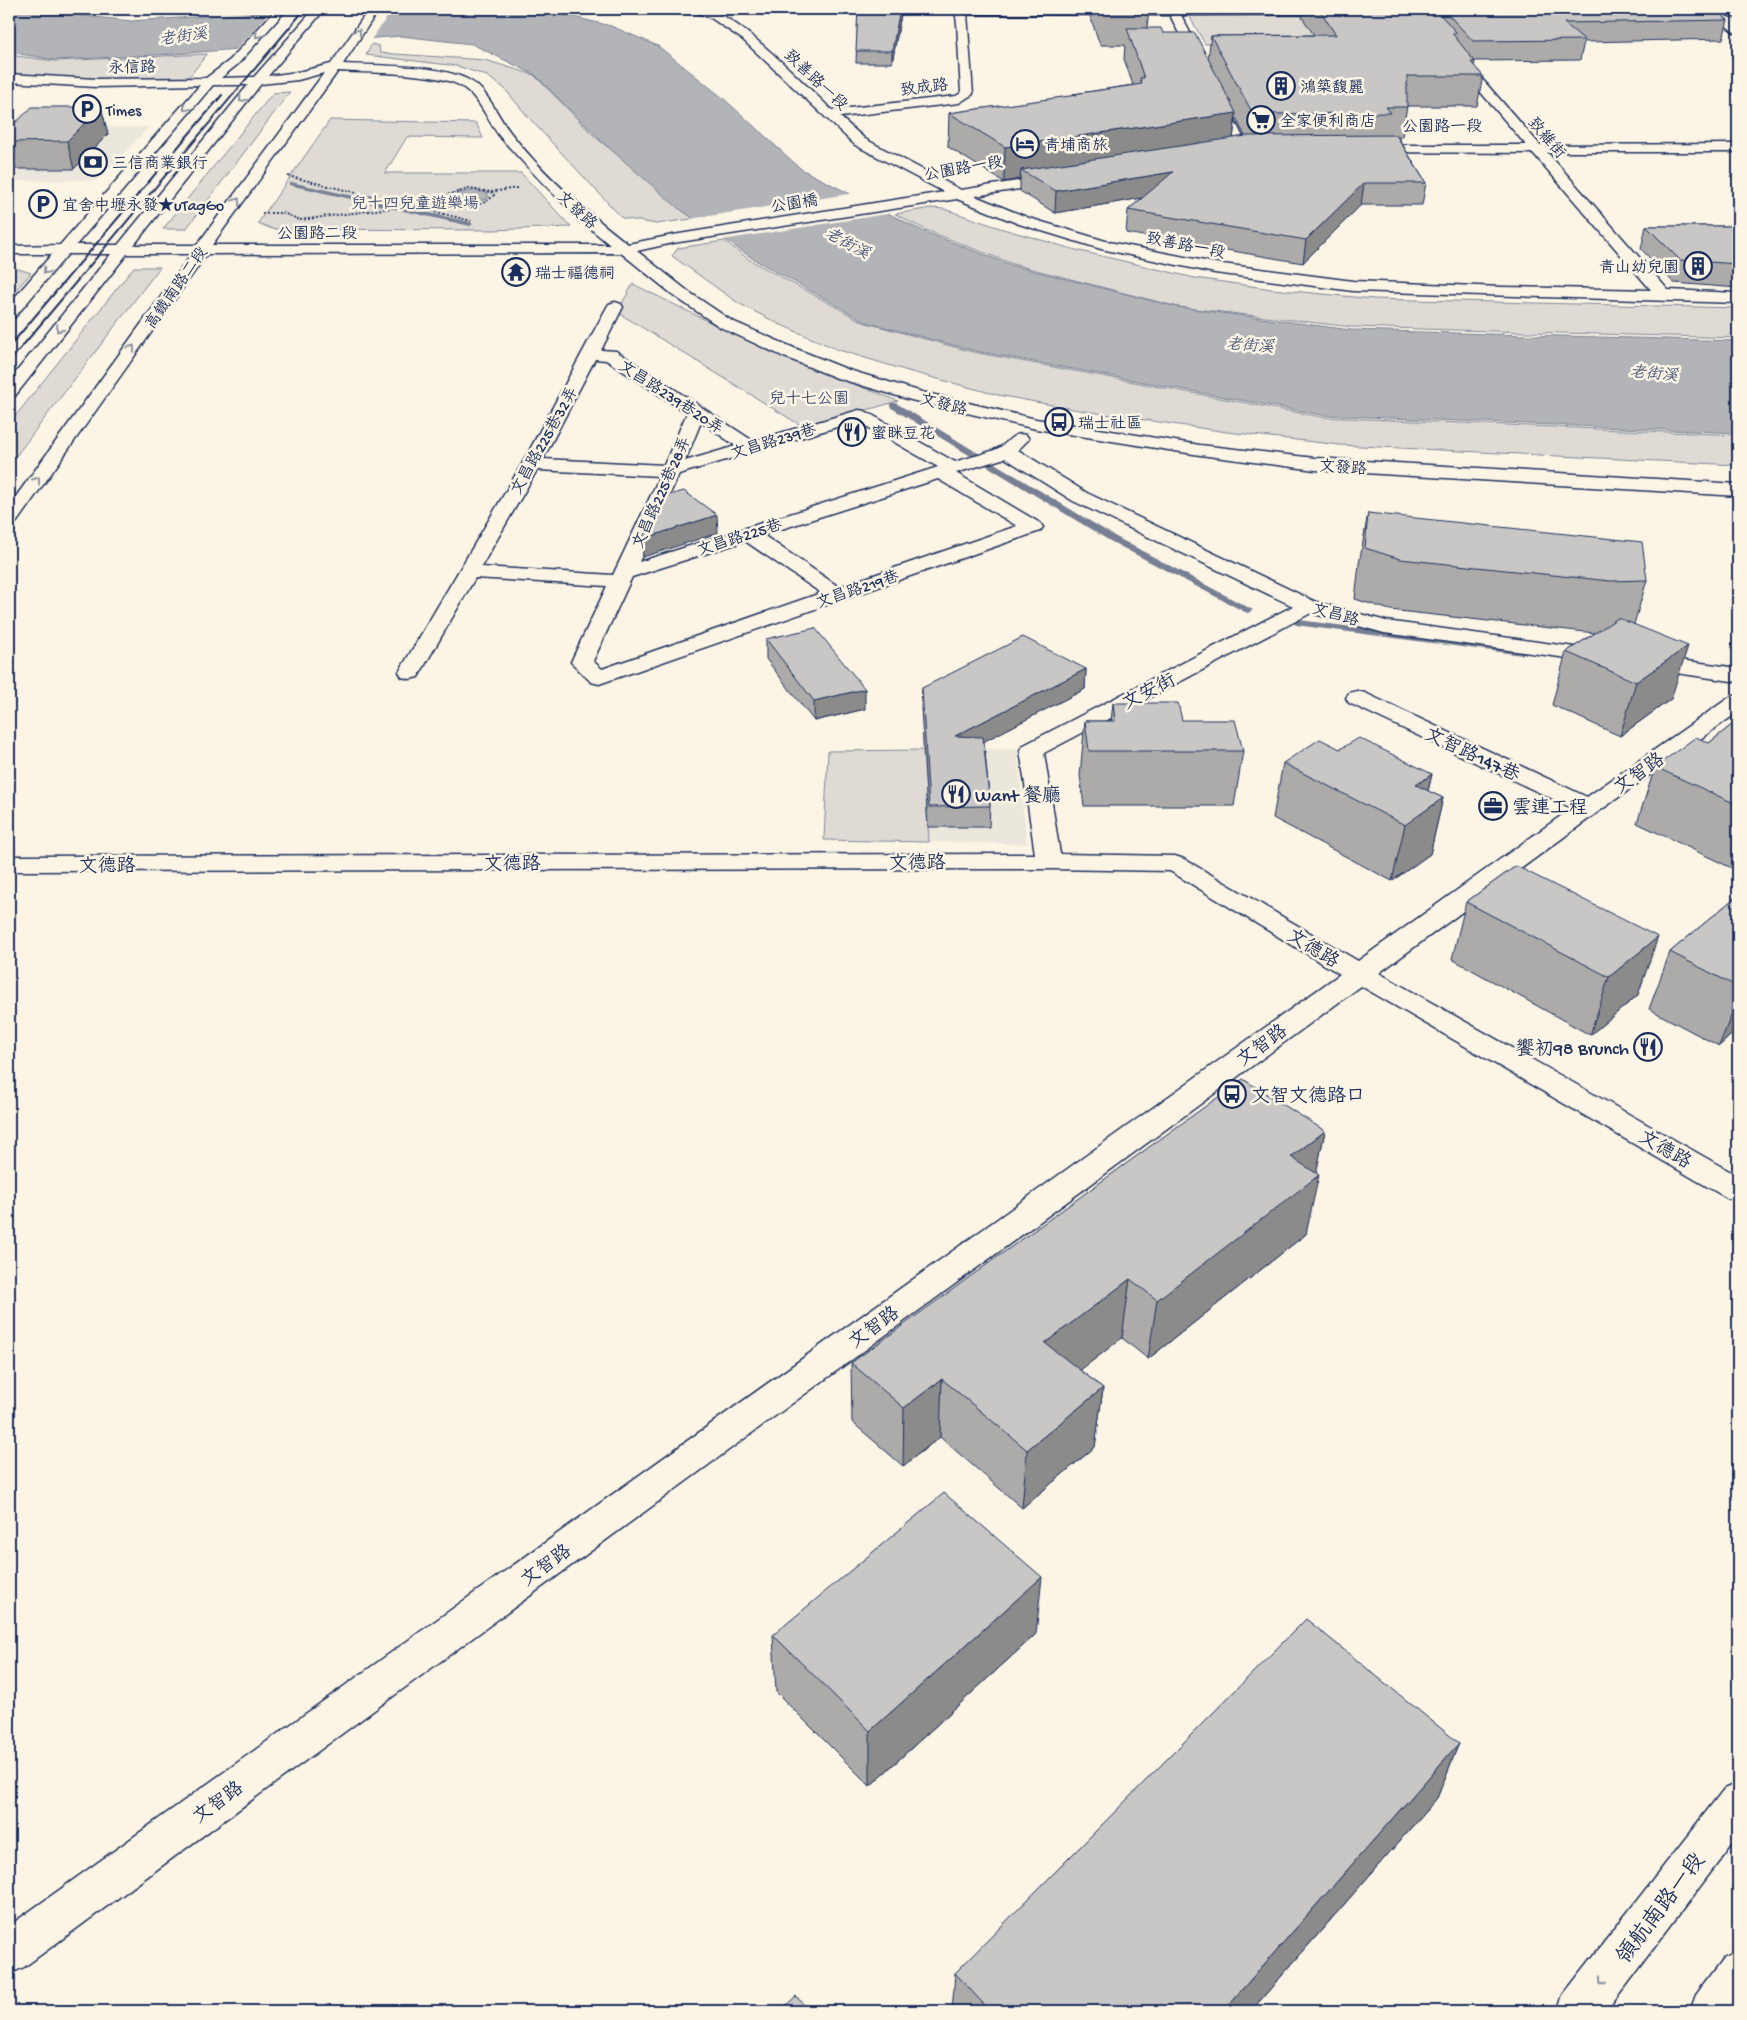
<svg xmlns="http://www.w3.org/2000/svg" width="1747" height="2020" font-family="'Gochi Hand','LXGW WenKai TC',sans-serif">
  <rect width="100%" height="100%" fill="#fcf5e5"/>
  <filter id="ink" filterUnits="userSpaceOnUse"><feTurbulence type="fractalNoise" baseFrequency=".02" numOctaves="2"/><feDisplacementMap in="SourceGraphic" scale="10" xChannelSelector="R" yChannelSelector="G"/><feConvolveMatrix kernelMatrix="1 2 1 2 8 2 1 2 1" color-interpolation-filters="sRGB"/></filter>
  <g filter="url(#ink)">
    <g fill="#ece7dc">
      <polygon points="149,127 98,180 9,181 9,146 26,128"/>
      <polygon points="1017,749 1027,844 929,842 923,750"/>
    </g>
    <g fill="#dfdbd4" stroke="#7d8599">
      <polygon points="111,9 262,9 258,12 196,10 150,12"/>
      <polygon points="1188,14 1405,14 1434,42 1205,44"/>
      <polygon points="372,44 379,46 380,53 485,60 534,75 595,137 698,218 656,224 622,218 530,119 504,88 487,76 457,66 366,55"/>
      <polygon points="207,54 189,77 101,82 9,76 9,55 55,61"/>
      <polygon points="290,92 186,229 163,229 273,93"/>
      <polygon points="330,120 476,123 483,138 407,137 385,173 521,173 571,227 492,230 272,229 258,223"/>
      <polygon points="931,208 944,209 1003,229 1076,250 1195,278 1272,289 1374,299 1738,308 1738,338 1352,327 1178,307 1013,264 926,230 895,214"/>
      <polygon points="724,241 750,260 863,322 973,352 1321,417 1738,435 1738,465 1340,445 1227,432 1084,411 998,395 908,371 839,350 779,324 738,303 672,256 678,248"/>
      <polygon points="9,266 31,273 9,298"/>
      <polygon points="134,267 160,267 9,465 9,424"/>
      <polygon points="633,284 766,350 898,401 805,428 617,312"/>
      <polygon points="923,750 929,842 824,840 828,751"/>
    </g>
    <g fill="#b2b4b8" stroke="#767f94">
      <polygon points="9,9 41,9 48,12 131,21 321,9 541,9 611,26 658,46 723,98 801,169 923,231 1011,265 1177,307 1351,330 1738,341 1738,433 1321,415 975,351 866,322 755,260 678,208 600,140 535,75 472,44 401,36 175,54 55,60 9,52"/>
      <path d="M475,190L487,193L489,197C476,204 462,206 448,199L450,195Z"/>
    </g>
    <g fill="#fcf5e5">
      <polygon points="288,9 393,9 370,41 234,52 272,10"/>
      <polygon points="855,193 893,213 722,240 690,219"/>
    </g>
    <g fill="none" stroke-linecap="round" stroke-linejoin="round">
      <g fill="#767f94" fill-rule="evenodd">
        <polygon points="291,182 470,222 473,224 470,226 289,185 289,183"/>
        <polygon points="890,403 896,403 1116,537 1253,610 1248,613 1245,612 1110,541 890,407"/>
        <polygon points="1299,620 1522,649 1527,652 1522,655 1296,625 1294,623"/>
      </g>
      <defs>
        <g id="minor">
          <path d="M276,9H287L238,64L221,78L254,77L314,9H325L268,76L298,72L331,64L369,9H379L343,64C378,66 436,64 467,79C488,89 496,114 510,132C542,174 586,211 628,244L673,235L944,192L855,145L742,39L711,18L693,11L692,9C697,9 702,8 707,9C740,17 805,85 832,110L956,96L961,93L957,24L955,9H1339L1344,12L1343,14L1181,15L1250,151L1243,155L1236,151L1170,15L967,14L973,94L959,103L840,117L865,139L961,190L1056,175L1061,176L1063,179L1061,182L1056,183L975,196L1029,218L1109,242L1215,263L1353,281L1502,287L1651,290L1533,153L1362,152L1360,149L1367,145H1526L1412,12L1417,9H1438L1437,11L1425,14L1540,145L1738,144V152H1547L1668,290L1738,293V303L1353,291L1215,273L1101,249L1019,224L957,199L673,243L637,251L689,292L732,321L794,348L849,370L922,392L1036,419L1200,445L1315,458L1738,484V496L1315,470L1200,455L1036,429L911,400L837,378L782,356L720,327L677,298L621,253L207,254L16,523L9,525V506L192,254H127L15,396L9,397V381L111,254H68L15,317L9,319V304L52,254H9V246L60,245L200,85L96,87L9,82V74L96,79L206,78L230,60ZM338,71C368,73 434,72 459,85C480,96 487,121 501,138C535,176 570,213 610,245H212ZM324,73L197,245H134L261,84L298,80ZM213,85H248L118,245H76Z"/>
          <polygon points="1705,9 1717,9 1738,25 1738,33 1734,32"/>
          <path d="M615,302L621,304L623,307L601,350L616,351L753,441L859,410L865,411L955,462C968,457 992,453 1002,446C1011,439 1014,432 1026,435L1029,439L1018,450L1087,493L1316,602L1386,621L1611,652L1614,657L1611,662L1603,663L1384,633L1311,613L1044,753L1060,854L1175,856L1184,859L1358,961L1572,808L1349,703L1346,698L1349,693L1357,691L1365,693L1587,797L1730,697L1738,695V712L1598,812L1379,973L1738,1176V1201L1727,1198L1361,986L24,1967L9,1974V1926L1340,974L1170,871L1049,869L9,871V856L1035,854L1020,750L1024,745L1293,606L1073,501L1005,458L956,473L1040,523L1043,527L1040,531L599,684L591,682L571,662L607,586L475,578L418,677L410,679L402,677L399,672L522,464L607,307L609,304ZM595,359L606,360L687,413L664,465L543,459ZM857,421L938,467L639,562L679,474ZM701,422L736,446L685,461ZM537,470L660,476L613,575L481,567ZM938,479L1017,526L839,587L763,535ZM745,541L821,593L602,669L593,661L632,577Z"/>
          <polygon points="1643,655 1738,668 1738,682 1635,667 1632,662 1635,657"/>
          <polygon points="1738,1783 1738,1836 1606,2011 1557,2011 1563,1995 1724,1789"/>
        </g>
        <g id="major">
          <polygon points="1725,17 1738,19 1738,25 1721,22 1719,20"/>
          <polygon points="1738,1952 1738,2011 1690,2011 1696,1995 1723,1959"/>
        </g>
      </defs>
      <use href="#minor" stroke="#1b2f5e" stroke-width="3"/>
      <use href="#major" stroke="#1b2f5e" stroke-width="3"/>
      <g stroke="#1b2f5e" stroke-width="2" stroke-dasharray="2 2" stroke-linecap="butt">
        <polyline points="288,176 409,206 444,201 447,195 469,189 491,192 517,188"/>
        <path d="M444,201C461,207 481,209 494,195L491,192"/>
        <polyline points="412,206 471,221"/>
        <polyline points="262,213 283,213 300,220"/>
        <polyline points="300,220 406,206"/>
      </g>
      <use href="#minor" fill="#fcf5e5" fill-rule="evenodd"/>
      <use href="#major" fill="#fcf5e5" fill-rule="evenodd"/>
      <g stroke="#1b2f5e" stroke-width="2">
        <polyline points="9,347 222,95"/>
        <polyline points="9,362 305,9"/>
      </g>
    </g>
    <g fill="#acabaa" stroke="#1b2f5e" fill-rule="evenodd">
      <polygon points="858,9 902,9 892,63 856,63"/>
      <path d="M1090,9H1148L1149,10L1147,28L1163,33L1208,59L1211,36L1314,35L1302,17L1304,9H1714L1728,20L1723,39L1584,42L1580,60L1474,61L1475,62L1474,66L1483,76L1477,106H1407L1402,137H1398L1426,183L1422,205H1361L1303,263L1126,233L1128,210L1142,198L1055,213L1020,191V179L1004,182L948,147L949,113L1073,96V94L1133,85L1124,59L1125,45H1100L1090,16ZM1236,118L1245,136L1233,138Z"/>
      <polygon points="101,107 108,134 74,169 9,169 9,129"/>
      <polygon points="1646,226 1738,226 1738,288 1674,283 1641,249"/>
      <polygon points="1368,513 1647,580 1634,624 1671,699 1620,736 1552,705 1566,652 1595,633 1390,610 1355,599 1359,564"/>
      <polygon points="766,639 865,709 814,721 766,659"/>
      <polygon points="1086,669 1085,689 984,741 990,806 989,827 928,827 921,708 922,688"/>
      <polygon points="1113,703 1182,720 1243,751 1234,806 1084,806 1080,775 1085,721 1111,721"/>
      <polygon points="1738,720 1738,871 1637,823 1655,767 1709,743"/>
      <polygon points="1340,749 1432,774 1428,791 1443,798 1430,854 1392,881 1273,818 1283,763"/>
      <polygon points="1516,866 1638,995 1590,1035 1452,959 1466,902"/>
      <polygon points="1738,895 1738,1029 1719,1046 1649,1009 1670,952"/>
      <polygon points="1325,1131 1316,1173 1306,1234 1148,1359 1122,1338 1080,1370 1103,1388 1095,1447 1022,1508 940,1437 903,1466 852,1422 851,1363"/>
      <polygon points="1036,1634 870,1786 776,1692 773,1635"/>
      <polygon points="1459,1743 1437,1798 1251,2011 952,2011 955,1973"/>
    </g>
    <g fill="#8c8b8b" stroke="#1b2f5e">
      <polygon points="900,9 902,9 892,63 892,51"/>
      <polygon points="101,107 108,134 74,169 67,141"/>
      <polygon points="1236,113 1232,147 1021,170 1020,179 1004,182 1005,147"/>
      <polygon points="1173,172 1171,193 1055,213 1056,191"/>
      <polygon points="1364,183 1361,205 1303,263 1306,240"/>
      <polygon points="717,515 718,533 643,557 642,539"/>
      <polygon points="1688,646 1671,699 1620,736 1636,682"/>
      <polygon points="1086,669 1085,689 954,757 955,736"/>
      <polygon points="865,689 865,709 814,721 814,701"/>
      <polygon points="1432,774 1423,812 1443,798 1430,854 1392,881 1405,825 1416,785"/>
      <polygon points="1658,937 1638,995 1590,1035 1609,977"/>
      <polygon points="1738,998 1738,1029 1719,1046"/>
      <polygon points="1325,1131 1315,1179 1319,1175 1306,1234 1148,1359 1157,1300 1291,1157"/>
      <polygon points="1130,1279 1122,1338 1039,1402 1045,1343"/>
      <polygon points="942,1379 940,1437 903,1466 904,1408"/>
      <polygon points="1103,1388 1095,1447 1022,1508 1027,1450"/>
      <polygon points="1042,1577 1036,1634 870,1786 870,1731"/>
      <polygon points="1459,1743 1437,1798 1251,2011 1223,2011"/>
    </g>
    <g fill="#c8c7c6" stroke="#1b2f5e">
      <polygon points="858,9 900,9 892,51 856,51"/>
      <polygon points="1102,9 1148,9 1149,10 1103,11"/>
      <polygon points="1319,9 1435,9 1457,33 1452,33 1475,62 1471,62 1483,76 1407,76 1407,107 1386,107 1391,113 1253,114 1211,36 1336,35"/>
      <polygon points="1443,9 1714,9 1728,20 1564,23 1585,40 1473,41"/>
      <polygon points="1127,28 1161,28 1163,33 1195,33 1236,113 1005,147 949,113 1077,95 1073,94 1142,84 1140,78 1144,78"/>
      <polygon points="32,107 101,107 67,141 9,142 9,129"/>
      <polygon points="1396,135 1426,183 1364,183 1306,240 1128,210 1173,172 1056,191 1021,170 1246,136"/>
      <polygon points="1646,226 1738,226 1738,264 1680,260"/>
      <polygon points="684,491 717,515 642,539 662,497"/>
      <polygon points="1368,513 1642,542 1647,580 1610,581 1400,559 1365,548"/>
      <polygon points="1618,618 1688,646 1636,682 1566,652"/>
      <polygon points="815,628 865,689 814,701 766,639"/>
      <polygon points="1023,637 1086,669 955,736 983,737 990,806 929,807 922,688"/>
      <polygon points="1113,703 1178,703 1182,720 1235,720 1243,751 1089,751 1085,721 1115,721"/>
      <polygon points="1738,720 1738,805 1655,767 1696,737 1709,743"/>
      <polygon points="1359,738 1432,774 1416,785 1443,798 1405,825 1283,763 1320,739 1340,749"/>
      <polygon points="1516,866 1658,937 1609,977 1466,902"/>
      <polygon points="1738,895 1738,987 1670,952"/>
      <polygon points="1243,1079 1325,1131 1291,1157 1319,1175 1157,1300 1130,1279 1045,1343 1103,1388 1027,1450 942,1379 904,1408 851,1363"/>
      <polygon points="944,1493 1042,1577 870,1731 773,1635"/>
      <polygon points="1306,1619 1459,1743 1223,2011 990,2011 955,1973"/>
      <polygon points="796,1996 809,2011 780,2011"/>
    </g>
    <defs><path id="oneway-chevron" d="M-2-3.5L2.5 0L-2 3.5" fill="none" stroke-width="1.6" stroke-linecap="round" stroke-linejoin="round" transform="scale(1.25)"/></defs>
    <g stroke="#8c92a2">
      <use href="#oneway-chevron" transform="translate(358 32) rotate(-56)"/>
      <use href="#oneway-chevron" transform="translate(258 35) rotate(132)"/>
      <use href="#oneway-chevron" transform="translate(242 99) rotate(129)"/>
      <use href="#oneway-chevron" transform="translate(186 108) rotate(131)"/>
      <use href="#oneway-chevron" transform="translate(237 201) rotate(-54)"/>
      <use href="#oneway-chevron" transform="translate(46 271) rotate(131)"/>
      <use href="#oneway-chevron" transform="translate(59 329) rotate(129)"/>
      <use href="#oneway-chevron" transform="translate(132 348) rotate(-54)"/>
      <use href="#oneway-chevron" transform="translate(37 480) rotate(-54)"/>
      <use href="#oneway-chevron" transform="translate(1602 1981) rotate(127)"/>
    </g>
  </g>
  <defs>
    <symbol id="building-ring" viewBox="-11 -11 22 22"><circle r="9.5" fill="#fcf5e5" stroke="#1b2f5e" stroke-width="1.5"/><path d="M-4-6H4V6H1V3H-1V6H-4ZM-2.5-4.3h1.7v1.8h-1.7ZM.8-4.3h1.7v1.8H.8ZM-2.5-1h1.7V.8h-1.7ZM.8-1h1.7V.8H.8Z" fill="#1b2f5e"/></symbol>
    <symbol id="parking-ring" viewBox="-11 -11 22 22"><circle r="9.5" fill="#fcf5e5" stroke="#1b2f5e" stroke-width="1.5"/><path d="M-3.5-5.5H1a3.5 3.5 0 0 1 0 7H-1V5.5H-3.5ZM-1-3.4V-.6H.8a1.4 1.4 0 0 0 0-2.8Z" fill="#1b2f5e"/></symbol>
    <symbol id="supermarket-ring" viewBox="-11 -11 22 22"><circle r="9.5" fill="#fcf5e5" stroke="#1b2f5e" stroke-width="1.5"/><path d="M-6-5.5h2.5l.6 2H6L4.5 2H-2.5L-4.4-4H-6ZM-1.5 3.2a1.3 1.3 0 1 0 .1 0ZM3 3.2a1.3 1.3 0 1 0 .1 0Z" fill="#1b2f5e"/></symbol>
    <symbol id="hotel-ring" viewBox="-11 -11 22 22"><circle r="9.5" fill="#fcf5e5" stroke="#1b2f5e" stroke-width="1.5"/><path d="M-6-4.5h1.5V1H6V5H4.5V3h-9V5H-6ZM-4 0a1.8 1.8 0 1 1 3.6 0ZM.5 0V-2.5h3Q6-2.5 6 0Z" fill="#1b2f5e"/></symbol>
    <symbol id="bank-ring" viewBox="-11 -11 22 22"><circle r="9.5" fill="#fcf5e5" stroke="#1b2f5e" stroke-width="1.5"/><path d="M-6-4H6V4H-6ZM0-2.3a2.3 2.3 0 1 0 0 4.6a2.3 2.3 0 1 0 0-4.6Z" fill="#1b2f5e"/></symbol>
    <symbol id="temple-ring" viewBox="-11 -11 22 22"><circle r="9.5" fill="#fcf5e5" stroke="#1b2f5e" stroke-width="1.5"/><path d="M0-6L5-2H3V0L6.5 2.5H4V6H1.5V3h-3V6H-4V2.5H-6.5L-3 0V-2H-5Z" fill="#1b2f5e"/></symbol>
    <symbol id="bus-ring" viewBox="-11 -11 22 22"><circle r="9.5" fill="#fcf5e5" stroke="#1b2f5e" stroke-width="1.5"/><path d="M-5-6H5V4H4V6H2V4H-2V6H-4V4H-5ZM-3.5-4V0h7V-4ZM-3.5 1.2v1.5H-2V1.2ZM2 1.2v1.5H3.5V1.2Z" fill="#1b2f5e"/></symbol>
    <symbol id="restaurant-ring" viewBox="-11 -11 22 22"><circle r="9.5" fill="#fcf5e5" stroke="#1b2f5e" stroke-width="1.5"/><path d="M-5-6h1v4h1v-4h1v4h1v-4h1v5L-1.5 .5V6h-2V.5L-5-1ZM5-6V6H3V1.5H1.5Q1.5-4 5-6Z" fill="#1b2f5e"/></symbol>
    <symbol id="office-ring" viewBox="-11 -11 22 22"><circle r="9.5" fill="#fcf5e5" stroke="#1b2f5e" stroke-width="1.5"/><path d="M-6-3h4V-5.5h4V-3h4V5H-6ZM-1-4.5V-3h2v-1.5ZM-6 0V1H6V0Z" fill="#1b2f5e"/></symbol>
  </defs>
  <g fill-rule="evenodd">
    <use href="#building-ring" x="1265" y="70" width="32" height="32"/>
    <use href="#parking-ring" x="71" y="93" width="32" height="32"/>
    <use href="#supermarket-ring" x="1245" y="104" width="32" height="32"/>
    <use href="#hotel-ring" x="1009" y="128" width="32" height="32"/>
    <use href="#bank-ring" x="77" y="146" width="32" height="32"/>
    <use href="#parking-ring" x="27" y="188" width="32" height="32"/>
    <use href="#building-ring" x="1682" y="250" width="32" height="32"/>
    <use href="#temple-ring" x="500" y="256" width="32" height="32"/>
    <use href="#bus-ring" x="1043" y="406" width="32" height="32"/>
    <use href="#restaurant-ring" x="836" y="416" width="32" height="32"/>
    <use href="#restaurant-ring" x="940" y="778" width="32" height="32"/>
    <use href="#office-ring" x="1477" y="790" width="32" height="32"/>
    <use href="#restaurant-ring" x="1632" y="1031" width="32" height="32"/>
    <use href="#bus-ring" x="1216" y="1078" width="32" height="32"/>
  </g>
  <g text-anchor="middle" stroke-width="5" stroke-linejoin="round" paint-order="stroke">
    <g font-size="16" font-style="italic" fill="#485779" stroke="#fcf5e5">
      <text transform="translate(183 35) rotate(-8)" y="6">老街溪</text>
      <text transform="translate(848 242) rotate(28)" y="6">老街溪</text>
      <text transform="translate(1250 344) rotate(4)" y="6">老街溪</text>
      <text transform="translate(1654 372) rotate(5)" y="6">老街溪</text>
    </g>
    <g font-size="16" fill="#1b2f5e" stroke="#fcf5e5">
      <text transform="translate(132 66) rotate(-1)" y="6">永信路</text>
      <text transform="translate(817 79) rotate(43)" y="6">致善路一段</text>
      <text transform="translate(924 86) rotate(-7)" y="6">致成路</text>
      <text x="1442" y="131">公園路一段</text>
      <text transform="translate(1548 137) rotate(49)" y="6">致維街</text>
      <text transform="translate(963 167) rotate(-10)" y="6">公園路一段</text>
      <text transform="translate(794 202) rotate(-9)" y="6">公園橋</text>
      <text transform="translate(578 209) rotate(43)" y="6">文發路</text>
      <text x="317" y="238">公園路二段</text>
      <text transform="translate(1186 244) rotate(11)" y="6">致善路一段</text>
      <text transform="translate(175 287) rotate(-55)" y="6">高鐵南路二段</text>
      <text transform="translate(672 396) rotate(33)" y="6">文昌路239巷20弄</text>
      <text transform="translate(944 403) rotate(14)" y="6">文發路</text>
      <text transform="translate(543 440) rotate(-61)" y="6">文昌路225巷32弄</text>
      <text transform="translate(773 440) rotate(-17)" y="6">文昌路239巷</text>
      <text transform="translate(1343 466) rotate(4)" y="6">文發路</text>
      <text transform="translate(660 492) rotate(-66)" y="6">文昌路225巷28弄</text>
      <text transform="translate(739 536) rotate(-18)" y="6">文昌路225巷</text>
      <text transform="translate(857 588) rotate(-19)" y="6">文昌路219巷</text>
      <text transform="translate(1336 613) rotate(16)" y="6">文昌路</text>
    </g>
    <g font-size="16" fill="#1b2f5e" stroke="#fcf5e5" text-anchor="start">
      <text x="1300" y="92">鴻築馥麗</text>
      <text x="106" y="115">Times</text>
      <text x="1280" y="126">全家便利商店</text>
      <text x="1044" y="150">青埔商旅</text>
      <text x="112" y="168">三信商業銀行</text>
      <text x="62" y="210">宜舍中壢永發★uTagGo</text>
      <text x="1679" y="272" text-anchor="end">青山幼兒園</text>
      <text x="535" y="278">瑞士福德祠</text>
      <text x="1078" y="428">瑞士社區</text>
      <text x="871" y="438">蜜眯豆花</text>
    </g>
    <g font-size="16" fill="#425176" stroke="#fcf5e5">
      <text x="415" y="208">兒十四兒童遊樂場</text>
      <text x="809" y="403">兒十七公園</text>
    </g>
    <g font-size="19" fill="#1b2f5e" stroke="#fcf5e5">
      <text transform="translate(1148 690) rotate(-27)" y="7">文安街</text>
      <text transform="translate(1473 753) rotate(25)" y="7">文智路147巷</text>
      <text transform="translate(1638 772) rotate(-35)" y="7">文智路</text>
      <text x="917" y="868">文德路</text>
      <text x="512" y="869">文德路</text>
      <text x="107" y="871">文德路</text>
      <text transform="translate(1314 947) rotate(31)" y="7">文德路</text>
      <text transform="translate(1261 1044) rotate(-36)" y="7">文智路</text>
      <text transform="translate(1666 1148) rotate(30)" y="7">文德路</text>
      <text transform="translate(873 1326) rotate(-36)" y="7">文智路</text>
      <text transform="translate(545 1564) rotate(-36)" y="7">文智路</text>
      <text transform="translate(217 1801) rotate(-36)" y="7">文智路</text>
    </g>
    <g font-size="19" fill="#1b2f5e" stroke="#fcf5e5" text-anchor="start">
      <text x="975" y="801">Want 餐廳</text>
      <text x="1512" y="813">雲連工程</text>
      <text x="1629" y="1054" text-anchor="end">饗初98 Brunch</text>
      <text x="1251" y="1101">文智文德路口</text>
    </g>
    <g font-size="22" fill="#1b2f5e" stroke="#fcf5e5">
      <text transform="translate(1659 1907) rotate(-53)" y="8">領航南路一段</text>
    </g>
  </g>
  <rect width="1747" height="2020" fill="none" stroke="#fcf5e5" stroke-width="30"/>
  <rect x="15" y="15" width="1717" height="1990" fill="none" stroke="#1b2f5e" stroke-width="2" filter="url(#ink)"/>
</svg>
